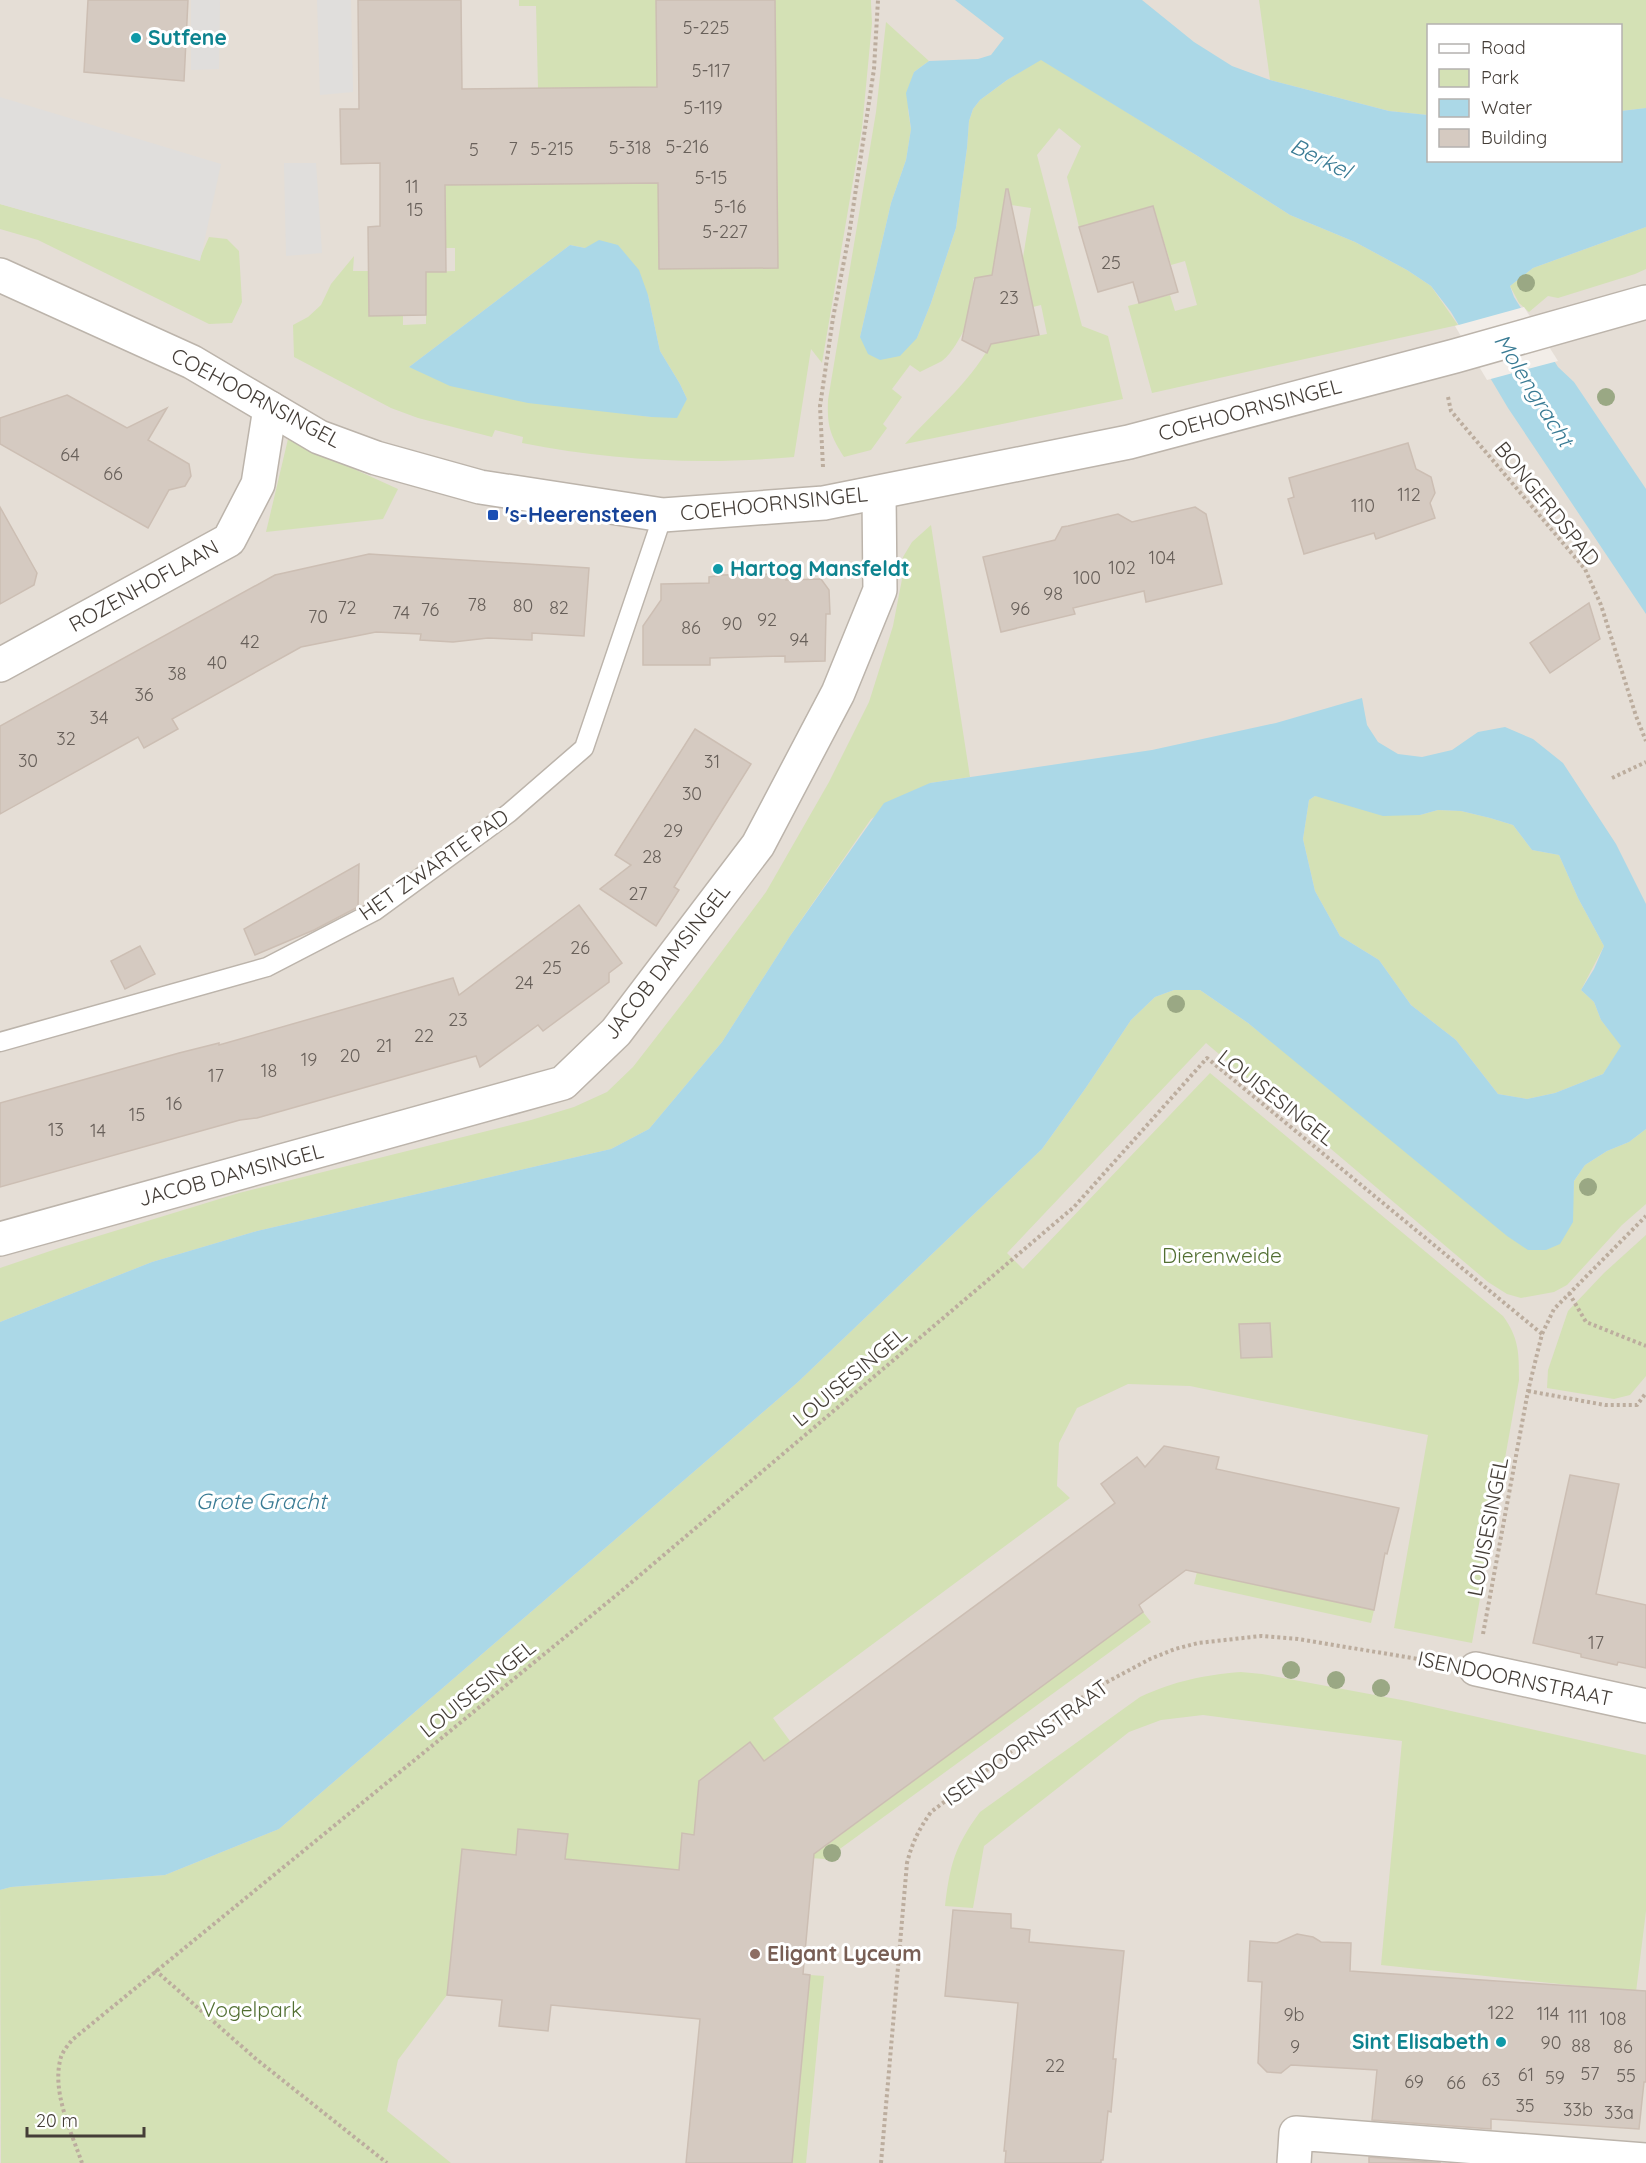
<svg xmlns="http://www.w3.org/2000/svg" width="1646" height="2163" font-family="Quicksand,sans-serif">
  <rect width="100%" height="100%" fill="#f2ede8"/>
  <path fill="#e5ded6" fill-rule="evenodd" d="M0,0H1646V2163H0ZM1428,26H1620V160H1428Z"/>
  <g fill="#d4e1b5" fill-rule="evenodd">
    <polygon points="519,0 656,0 657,87 538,88 536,6 519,6"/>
    <path d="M775,0H871V3L872,23L862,128L822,363L811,349L794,457C702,465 613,461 522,443L523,437L495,430L492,437L418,418L391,408L294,357L293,325L308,317L321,305L331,284L354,256L353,271H369L370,316H403V325L426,324V272L455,271V248H446L444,185L658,183L659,269L778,268ZM570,245L585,248L648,295L660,351L680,384L687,399L651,417L597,410L409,367Z"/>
    <polygon points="1259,0 1646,0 1646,108 1621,111 1620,26 1428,26 1428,115 1389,111 1270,80"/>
    <path d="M886,22L929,61L914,72L908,110L911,129L906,160L891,203L860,337L917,338L931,303L956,228L967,148L969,121L973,109L980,100L1007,80L1041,59L1196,155L1290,215L1355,242L1407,270L1431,286L1458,325L1152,393L1128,306L1170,295L1175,311L1197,305L1185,261L1171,265L1153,206L1079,227L1067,177L1081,146L1059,128L1037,155L1082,326L1108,336L1123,399L905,444C936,409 974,380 995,336L1011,333L1013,340L1047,334L1041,305L1033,307L1025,269L1021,270L1031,208L1004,204L992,275L973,279L976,301L966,318L969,320C963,332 953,353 942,361C935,365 927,368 920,372L910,365L892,389L902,397L883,424L887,428L871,450L844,457C830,435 827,426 828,400L876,112Z"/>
    <polygon points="0,204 199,260 209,237 227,239 239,251 242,302 232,323 209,324 38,240 0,229"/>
    <polygon points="1646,227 1646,269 1635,274 1558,298 1548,296 1529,312 1519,303 1510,286 1533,268"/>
    <polygon points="288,439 398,489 383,519 266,532"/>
    <polygon points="931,525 970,777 930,783 871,819 790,936 722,1042 649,1129 611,1149 257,1231 152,1262 0,1322 0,1268 59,1248 239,1193 531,1120 574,1107 607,1092 633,1067 692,991 766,892 829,782 869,702 893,626 902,579 903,557 912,542"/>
    <polygon points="1315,796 1420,815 1438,810 1461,811 1490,818 1513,825 1532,850 1559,855 1578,898 1604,946 1581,990 1594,1002 1601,1020 1622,1046 1603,1074 1555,1093 1527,1099 1498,1094 1456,1040 1411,1005 1379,960 1340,936 1315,891 1303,839 1309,800"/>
    <path d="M1174,990H1200L1248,1023L1328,1087L1573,1200L1574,1181L1585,1165L1607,1151L1629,1142L1646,1129V1204L1622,1225L1567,1285L1554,1292L1521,1298L1507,1294L1488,1282L1206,1043L1007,1253L1023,1269L1210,1073L1503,1316C1519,1338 1519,1353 1519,1380L1472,1643L1394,1628L1428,1435L1190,1386L1128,1384L1077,1408L1059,1443L1057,1486L1070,1498L773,1718L790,1741L764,1761L749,1743L699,1780L694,1835L682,1834L679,1870L565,1859L567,1834L519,1829L516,1855L462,1850L447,1995L398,2060L387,2111L451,2163H1L0,1890L11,1887L165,1875L279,1829L798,1382L1042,1149L1085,1089L1131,1020L1155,997Z"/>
    <polygon points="1646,1235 1646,1376 1630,1395 1614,1399 1547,1388 1548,1370 1568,1311 1604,1273"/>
    <polygon points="1197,1572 1374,1610 1371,1623 1194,1584"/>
    <polygon points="1143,1612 1151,1622 837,1851 837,1860 811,1858 812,1845 820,1850"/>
    <path d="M1241,1672L1262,1674L1407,1701L1646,1755V1911L1636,1992L1381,1965L1402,1741L1203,1715L1161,1720L1129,1732L984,1846L973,1908L945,1906C950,1864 955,1846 980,1812L1140,1697C1175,1681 1203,1675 1241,1672Z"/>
    <polygon points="810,1975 824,1976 806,2163 792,2163"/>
  </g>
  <g fill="#e0dedc">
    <polygon points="191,0 220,0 219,69 191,70"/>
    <polygon points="317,0 351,0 353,92 320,95"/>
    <polygon points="0,97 221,164 200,261 0,204"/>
    <polygon points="284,163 316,163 322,253 286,256"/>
  </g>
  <g fill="#abd8e7" fill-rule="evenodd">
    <polygon points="955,0 1142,0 1194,42 1232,66 1270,80 1389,111 1428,115 1428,160 1620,160 1621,111 1646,108 1646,227 1533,268 1510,286 1514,297 1558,367 1574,382 1646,489 1646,614 1508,408 1451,312 1431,286 1407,270 1355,242 1290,215 1196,155 1041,60 1007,80 980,100 973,109 969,121 967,148 956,228 931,303 917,338 900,356 880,360 868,354 860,337 891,203 906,160 911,129 906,93 914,72 929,61 978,59 991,55 1004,38"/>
    <polygon points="599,240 618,245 639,270 648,295 660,351 680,384 687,399 677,418 651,417 528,403 450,386 409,367 570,245 585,248"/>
    <path d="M1362,698L1367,725L1378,742L1398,754L1422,757L1452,750L1478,732L1505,727L1533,739L1563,763L1616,844L1646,904V1129L1629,1142L1607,1151L1585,1165L1574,1181L1573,1222L1560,1244L1546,1250H1528L1507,1236L1248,1023L1200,990H1174L1155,997L1131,1020L1085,1089L1042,1149L798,1382L279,1829L165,1875L11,1887L0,1890V1322L152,1262L257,1231L611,1149L649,1129L722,1042L790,936L884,803L930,783L1152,750L1276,723ZM1315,796L1383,816L1420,815L1438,810L1461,811L1490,818L1513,825L1532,850L1559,855L1578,898L1604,946L1594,969L1581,990L1594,1002L1601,1020L1621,1046L1603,1074L1555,1093L1527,1099L1498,1094L1456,1040L1411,1005L1379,960L1340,936L1315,891L1303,839L1309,800Z"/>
  </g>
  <polygon fill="#f2ede8" points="1524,307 1558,361 1487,380 1455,326"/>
  <g fill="#d5cac1" stroke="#ccbeb3" stroke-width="1.5">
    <polygon points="88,0 188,0 184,81 84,72"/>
    <polygon points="358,0 461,0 462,89 657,87 656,0 775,0 778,268 659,269 658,183 445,185 446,272 426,272 426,315 369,316 368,227 380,226 380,163 341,164 340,109 359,109"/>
    <polygon points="1006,189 1008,189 1039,335 991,344 987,353 962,340 975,278 992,275"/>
    <polygon points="1153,206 1178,292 1139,303 1133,282 1098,292 1079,227"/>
    <polygon points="67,395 127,428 167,408 148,440 189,464 191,476 185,486 169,490 148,528 0,444 0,418"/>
    <polygon points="1408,443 1416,469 1431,477 1435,493 1430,503 1435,518 1376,539 1374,533 1304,554 1288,499 1294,497 1289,478"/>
    <polygon points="0,507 37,573 34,585 0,604"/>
    <polygon points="1195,507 1206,514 1222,584 1146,602 1144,591 1073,608 1075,614 1001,632 983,557 1055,540 1062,527 1068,526 1118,514 1132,522"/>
    <polygon points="369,554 589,568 584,636 532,633 532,640 488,638 453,642 420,640 421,634 376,632 301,647 172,719 178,729 144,748 138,737 0,814 0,726 275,575"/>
    <polygon points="774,574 786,575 786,580 821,579 829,590 830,614 826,614 825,661 785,662 785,656 747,657 710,658 710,665 643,665 643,626 661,600 661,584 709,583 709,577 722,575"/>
    <polygon points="1589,603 1600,639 1550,673 1530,643"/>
    <polygon points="695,729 751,764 674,887 679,890 656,926 600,889 631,865 615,855"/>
    <polygon points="359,864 358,907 314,930 255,955 244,929"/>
    <polygon points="579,905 622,963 609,973 609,982 543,1031 538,1025 480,1067 476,1056 257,1118 240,1120 0,1187 0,1103 179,1053 219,1043 219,1045 453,978 459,995"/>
    <polygon points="140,946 155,974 125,989 111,961"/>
    <polygon points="1270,1323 1272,1357 1241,1358 1239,1324"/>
    <polygon points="1164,1446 1219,1457 1216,1469 1399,1508 1387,1554 1385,1553 1374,1610 1186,1570 1139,1605 1143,1612 814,1854 803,1974 810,1975 792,2163 686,2163 700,2019 551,2005 548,2031 499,2026 502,2000 447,1995 462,1849 516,1855 518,1829 568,1834 565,1859 679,1870 682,1833 694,1835 699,1781 750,1742 764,1761 1115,1503 1101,1484 1137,1457 1145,1467"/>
    <polygon points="1570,1475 1619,1484 1596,1594 1646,1605 1646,1668 1618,1662 1617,1665 1581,1657 1581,1654 1533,1643"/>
    <polygon points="953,1910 1011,1914 1011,1928 1030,1930 1029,1942 1124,1951 1113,2059 1116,2059 1111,2112 1108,2111 1103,2160 1101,2160 1101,2163 1005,2163 1006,2151 1004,2151 1018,2003 945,1996"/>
    <polygon points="1297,1934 1313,1937 1321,1942 1351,1943 1350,1971 1646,1991 1646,2082 1644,2082 1639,2129 1491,2119 1491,2129 1372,2120 1377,2070 1291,2065 1281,2073 1267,2072 1258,2063 1262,1982 1248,1981 1250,1941 1277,1943"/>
    <polygon points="1369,2157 1441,2163 1369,2163"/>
  </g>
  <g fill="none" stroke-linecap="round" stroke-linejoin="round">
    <defs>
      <polyline id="service" points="0,1042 267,967 375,911 509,813 584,748 663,515"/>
      <g id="minor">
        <polyline points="0,665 229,540 258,484 270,408"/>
        <polyline points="0,1239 563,1083 616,1032 758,845 838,693 880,590 879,494"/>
        <polyline points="1476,1669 1646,1706"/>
        <polyline points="1294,2163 1296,2133 1646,2160"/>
      </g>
      <polyline id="tertiary" points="0,275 192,362 319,437 376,458 480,487 663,515 824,503 1129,442 1455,356 1646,302"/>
    </defs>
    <use href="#service" stroke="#bcb4ab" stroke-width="21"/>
    <use href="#minor" stroke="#bcb4ab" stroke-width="36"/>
    <use href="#tertiary" stroke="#bcb4ab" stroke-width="36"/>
    <g stroke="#bcad9e" stroke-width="4" stroke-dasharray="3 3" stroke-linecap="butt">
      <polyline points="1448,397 1451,411 1585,569 1601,605 1636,716 1646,741"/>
      <polyline points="823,467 820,406 833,318 849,235 874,69 878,0"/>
      <polyline points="1612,778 1646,762"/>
      <polyline points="1569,1293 1586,1322 1646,1346"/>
      <polyline points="1528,1391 1605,1405 1637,1405 1646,1393"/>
      <polyline points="1483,1634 1528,1391 1542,1334 1554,1309 1646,1216"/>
      <polyline points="155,1970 256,2059 387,2163"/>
      <path d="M82,2163C71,2131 51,2091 61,2057C63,2051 68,2045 72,2040L619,1593L1074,1207L1207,1058L1542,1334"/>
      <path d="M881,2163L907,1863C912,1843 919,1829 931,1812L1092,1690L1150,1659L1175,1649L1198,1643L1261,1636L1298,1639L1442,1663"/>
    </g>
    <use href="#service" stroke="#fff" stroke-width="18"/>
    <use href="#minor" stroke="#fff" stroke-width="33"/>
    <use href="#tertiary" stroke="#fff" stroke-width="33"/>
  </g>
  <g fill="#9aa884">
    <circle cx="1526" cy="283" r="9"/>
    <circle cx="1606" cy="397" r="9"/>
    <circle cx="1176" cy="1004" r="9"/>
    <circle cx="1588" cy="1187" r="9"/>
    <circle cx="1291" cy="1670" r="9"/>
    <circle cx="1336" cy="1680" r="9"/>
    <circle cx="1381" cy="1688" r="9"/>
    <circle cx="832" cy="1853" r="9"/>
  </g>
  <g fill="#0f9aa8" stroke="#fff" stroke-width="2">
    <circle cx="136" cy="38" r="6"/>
    <circle cx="718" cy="569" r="6"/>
    <circle cx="1501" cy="2042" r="6"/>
  </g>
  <rect fill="#1a4fb4" stroke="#fff" stroke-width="2" x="487" y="509" width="12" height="12" rx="3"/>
  <circle fill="#8d6e63" stroke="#fff" stroke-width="2" cx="755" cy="1954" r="6"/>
  <g text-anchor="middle" stroke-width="6" stroke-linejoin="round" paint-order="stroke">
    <g font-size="18" fill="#68605a">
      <text x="706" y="34">5-225</text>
      <text x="711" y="77">5-117</text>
      <text x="703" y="114">5-119</text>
      <text x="687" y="153">5-216</text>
      <text x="630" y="154">5-318</text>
      <text x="513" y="155">7</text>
      <text x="552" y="155">5-215</text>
      <text x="474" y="156">5</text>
      <text x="711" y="184">5-15</text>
      <text x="412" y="193">11</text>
      <text x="730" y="213">5-16</text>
      <text x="415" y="216">15</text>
      <text x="725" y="238">5-227</text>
      <text x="1111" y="269">25</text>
      <text x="1009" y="304">23</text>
      <text x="70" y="461">64</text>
      <text x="113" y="480">66</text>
      <text x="1409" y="501">112</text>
      <text x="1363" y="512">110</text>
      <text x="1162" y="564">104</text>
      <text x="1122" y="574">102</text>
      <text x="1087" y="584">100</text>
      <text x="1053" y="600">98</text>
      <text x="477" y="611">78</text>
      <text x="523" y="612">80</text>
      <text x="347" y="614">72</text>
      <text x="559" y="614">82</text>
      <text x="1020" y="615">96</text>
      <text x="430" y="616">76</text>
      <text x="401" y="619">74</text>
      <text x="318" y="623">70</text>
      <text x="767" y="626">92</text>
      <text x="732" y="630">90</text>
      <text x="691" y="634">86</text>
      <text x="799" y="646">94</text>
      <text x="250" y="648">42</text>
      <text x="217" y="669">40</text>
      <text x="177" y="680">38</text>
      <text x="144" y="701">36</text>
      <text x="99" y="724">34</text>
      <text x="66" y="745">32</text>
      <text x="28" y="767">30</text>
      <text x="712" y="768">31</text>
      <text x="692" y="800">30</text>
      <text x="673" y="837">29</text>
      <text x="652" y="863">28</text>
      <text x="638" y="900">27</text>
      <text x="580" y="954">26</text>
      <text x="552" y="974">25</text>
      <text x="524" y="989">24</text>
      <text x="458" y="1026">23</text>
      <text x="424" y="1042">22</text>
      <text x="384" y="1052">21</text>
      <text x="350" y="1062">20</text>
      <text x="309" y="1066">19</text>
      <text x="269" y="1077">18</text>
      <text x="216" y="1082">17</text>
      <text x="174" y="1110">16</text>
      <text x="137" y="1121">15</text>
      <text x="56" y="1136">13</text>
      <text x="98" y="1137">14</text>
      <text x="1596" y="1649">17</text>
      <text x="1501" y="2019">122</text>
      <text x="1548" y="2020">114</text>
      <text x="1294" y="2021">9b</text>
      <text x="1578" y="2023">111</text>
      <text x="1613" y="2025">108</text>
      <text x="1551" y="2049">90</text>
      <text x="1581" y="2052">88</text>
      <text x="1295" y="2053">9</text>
      <text x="1623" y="2053">86</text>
      <text x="1055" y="2072">22</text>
      <text x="1590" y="2080">57</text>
      <text x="1526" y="2081">61</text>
      <text x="1626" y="2082">55</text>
      <text x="1555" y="2084">59</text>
      <text x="1491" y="2086">63</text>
      <text x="1414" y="2088">69</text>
      <text x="1456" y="2089">66</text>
      <text x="1525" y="2112">35</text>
      <text x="1578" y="2116">33b</text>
      <text x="1619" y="2119">33a</text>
    </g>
    <g font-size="21" font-weight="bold" fill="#0d838f" stroke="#fff" text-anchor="start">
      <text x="148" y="45">Sutfene</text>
      <text x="730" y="576">Hartog Mansfeldt</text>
      <text x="1489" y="2049" text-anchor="end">Sint Elisabeth</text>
    </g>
    <g font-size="21" fill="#443d37" stroke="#fff">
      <text transform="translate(256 398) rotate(28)" y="7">COEHOORNSINGEL</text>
      <text transform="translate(1250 410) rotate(-15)" y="7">COEHOORNSINGEL</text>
      <text transform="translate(774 504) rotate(-6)" y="7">COEHOORNSINGEL</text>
      <text transform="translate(1547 504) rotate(51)" y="7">BONGERDSPAD</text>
      <text transform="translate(144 586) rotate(-29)" y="7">ROZENHOFLAAN</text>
      <text transform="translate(434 865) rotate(-35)" y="7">HET ZWARTE PAD</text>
      <text transform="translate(667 962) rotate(-52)" y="7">JACOB DAMSINGEL</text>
      <text transform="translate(1276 1098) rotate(38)" y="7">LOUISESINGEL</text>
      <text transform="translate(231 1175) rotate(-15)" y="7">JACOB DAMSINGEL</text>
      <text transform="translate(850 1377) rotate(-40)" y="7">LOUISESINGEL</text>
      <text transform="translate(1488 1527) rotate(-79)" y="7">LOUISESINGEL</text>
      <text transform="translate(1515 1679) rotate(12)" y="7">ISENDOORNSTRAAT</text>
      <text transform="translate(478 1689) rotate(-39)" y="7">LOUISESINGEL</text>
      <text transform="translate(1026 1743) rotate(-36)" y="7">ISENDOORNSTRAAT</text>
    </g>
    <g font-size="21" font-weight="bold" fill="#164399" stroke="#fff" text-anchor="start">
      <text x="505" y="522">'s-Heerensteen</text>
    </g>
    <g font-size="21" fill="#526f32" stroke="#fff">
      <text x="1222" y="1263">Dierenweide</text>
      <text x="252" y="2017">Vogelpark</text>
    </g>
    <g font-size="21" font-weight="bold" fill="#785e54" stroke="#fff" text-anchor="start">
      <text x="767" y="1961">Eligant Lyceum</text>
    </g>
    <g font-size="22" font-style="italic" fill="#397b94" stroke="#fff">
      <text transform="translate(1321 158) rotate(26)" y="8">Berkel</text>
      <text transform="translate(1534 390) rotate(58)" y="8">Molengracht</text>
      <text x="261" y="1509">Grote Gracht</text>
    </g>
  </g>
  <rect x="1427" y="24" width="195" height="138" fill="#ffffff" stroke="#b4b1af" stroke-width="1.5"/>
  <rect x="1439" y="44" width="30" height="9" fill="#ffffff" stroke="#b4b1af" stroke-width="1.5"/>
  <text x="1481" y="54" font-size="18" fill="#443d37">Road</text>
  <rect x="1439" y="69" width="30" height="18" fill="#d4e1b5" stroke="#b4b1af" stroke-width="1.5"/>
  <text x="1481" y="84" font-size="18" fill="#443d37">Park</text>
  <rect x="1439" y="99" width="30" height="18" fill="#abd8e7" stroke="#b4b1af" stroke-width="1.5"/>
  <text x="1481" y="114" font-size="18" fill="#443d37">Water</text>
  <rect x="1439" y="129" width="30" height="18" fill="#d5cac1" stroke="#b4b1af" stroke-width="1.5"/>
  <text x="1481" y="144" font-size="18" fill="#443d37">Building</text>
  <path d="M27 2127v9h117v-9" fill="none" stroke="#443d37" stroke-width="3"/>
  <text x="36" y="2127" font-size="18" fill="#443d37" stroke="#ffffff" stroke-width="4.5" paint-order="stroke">20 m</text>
</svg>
